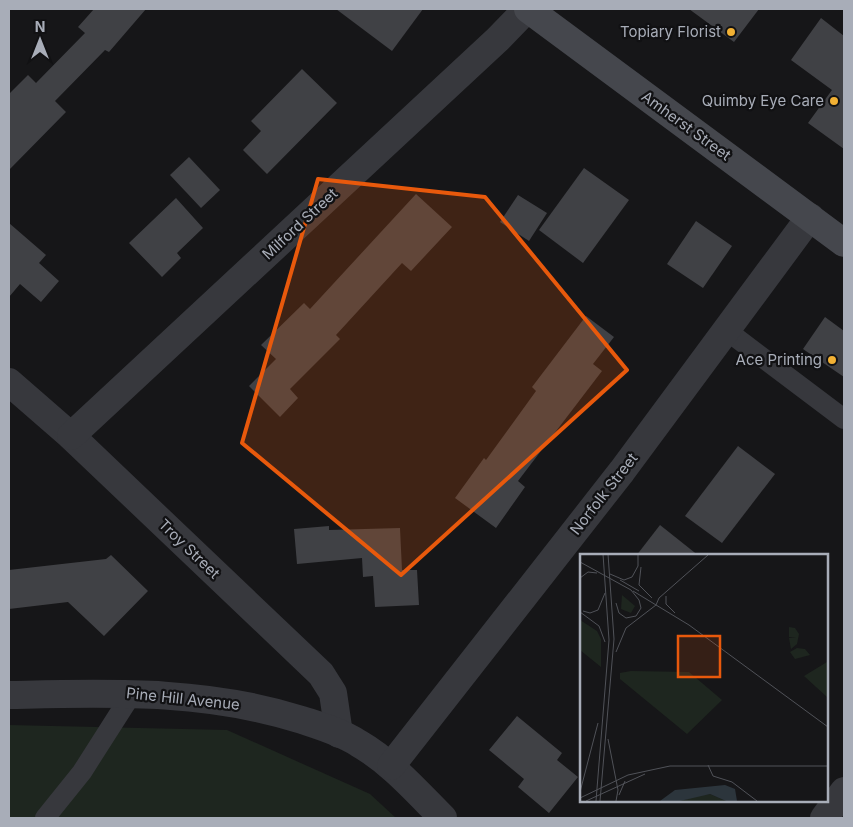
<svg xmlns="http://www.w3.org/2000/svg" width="853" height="827" font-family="Inter,sans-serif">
  <rect width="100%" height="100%" fill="#161618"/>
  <polygon fill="#1e261f" points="9,725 227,730 370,794 396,818 9,818"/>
  <g fill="#404145">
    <polygon points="94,9 146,9 109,52 105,50 55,101 66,112 9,170 9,94 28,75 36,83 85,33 78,27"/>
    <polygon points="336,9 423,9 392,51"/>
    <polygon points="689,9 759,9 734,42"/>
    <polygon points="821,18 844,36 844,149 808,123 832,90 791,60"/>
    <polygon points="302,69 337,103 267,174 243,150 261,131 251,121"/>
    <polygon points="189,157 220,190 201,208 170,175"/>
    <polygon points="584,168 629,200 583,263 539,230"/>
    <polygon points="416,194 452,227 411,271 402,263 336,335 340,339 290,389 298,398 280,417 249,386 276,359 261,345 304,303 310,309"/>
    <polygon points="518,195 547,213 529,241 500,222"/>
    <polygon points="176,198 203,228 177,253 181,258 162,277 129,243"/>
    <polygon points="696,221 732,246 703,288 667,264"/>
    <polygon points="9,223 46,255 39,263 59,281 41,302 20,284 9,297"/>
    <polygon points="586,316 614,337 593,364 602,371 518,481 525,487 496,528 455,498 484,458 486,460 536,391 532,387"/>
    <polygon points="825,317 844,331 844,377 803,349"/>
    <polygon points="738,446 775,474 722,543 685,516"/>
    <polygon points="660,525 699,556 636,556"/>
    <polygon points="329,526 329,530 400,528 402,570 417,570 419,605 375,607 373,576 363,577 362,558 297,564 294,529"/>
    <polygon points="111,555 148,591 104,636 68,602 9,609 9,570 106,559"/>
    <polygon points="517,716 562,753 557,760 578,777 549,813 518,787 524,779 489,750"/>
  </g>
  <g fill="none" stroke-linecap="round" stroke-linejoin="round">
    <g stroke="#37383d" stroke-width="20">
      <polyline points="726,330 844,419"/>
      <polyline points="45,818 82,772 133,692"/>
    </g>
    <g stroke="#37383d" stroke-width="28">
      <polyline points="9,382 71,436 321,674 333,693 339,734"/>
      <polyline points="71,436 498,39 527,9"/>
      <path d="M9,695C110,693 204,689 302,720C320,726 341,732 358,743C391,762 416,791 443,818"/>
      <polyline points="391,766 622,471 810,217"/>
      <polyline points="824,818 844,791"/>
    </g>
    <polyline stroke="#45474d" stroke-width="28" points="528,9 844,243"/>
  </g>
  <path fill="#e8590c" fill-opacity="0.2" stroke="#e8590c" stroke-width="4" stroke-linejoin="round" d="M318,179L485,197L627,370L401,575L242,443Z"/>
  <g fill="#f2b134" stroke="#111113" stroke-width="2">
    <circle cx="731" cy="32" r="5"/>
    <circle cx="834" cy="101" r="5"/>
    <circle cx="832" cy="360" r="5"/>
  </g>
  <g text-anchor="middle" stroke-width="4.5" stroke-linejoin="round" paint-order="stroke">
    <g font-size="15" fill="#a8adb8" stroke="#111113" text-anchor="end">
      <text x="721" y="37">Topiary Florist</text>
      <text x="824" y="106">Quimby Eye Care</text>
      <text x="822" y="365">Ace Printing</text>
    </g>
    <g font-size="15" fill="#a8adb8" stroke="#111113">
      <text transform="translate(686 126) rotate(36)" y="5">Amherst Street</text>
      <text transform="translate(300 224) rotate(-43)" y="5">Milford Street</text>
      <text transform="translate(604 494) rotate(-52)" y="5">Norfolk Street</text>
      <text transform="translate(189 549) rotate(44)" y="5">Troy Street</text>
      <text transform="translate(183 699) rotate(6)" y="5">Pine Hill Avenue</text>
    </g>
  </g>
  <g transform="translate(580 554)">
    <rect width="248" height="248" fill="#161618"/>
    <path d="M42,41L55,52L51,59L41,55ZM0,66L17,77L21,85V113L0,96ZM209,73L215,74L219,80L217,90L211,95L209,84L216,83H209ZM217,94L225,95L230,101L215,105L210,98ZM247,108V143L224,122ZM51,117L109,118L142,146L107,180L40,125V119ZM130,240L146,247H100L120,241Z" fill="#1e261f"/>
    <path d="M145,231L155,235L157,247H146L130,240L100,247H80L95,236Z" fill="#2c353c"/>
    <path fill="none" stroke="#505258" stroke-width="1" d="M0,8L51,36L59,46L61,54L56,62L46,64L39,59L36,49M61,13L59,31L72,44M30,20L44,26L52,23L58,12V0M0,24L8,18L17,19M40,26L59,37M53,37L109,71L248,173M86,42V50L95,59M76,51L79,44L128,1M3,57L10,59L18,56L25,39M0,58L19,72L25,88M36,98L46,74L76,51M28,185L38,236L36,247M128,211L133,222L152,228L177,247M0,238L18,169M39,241L45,227M0,244L48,221L90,212H248M6,247L65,220M16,247L29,86L23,0M20,247L34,85L28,0"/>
    <path fill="#e8590c" fill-opacity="0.15" stroke="#e8590c" stroke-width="2.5" d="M98,82H140V123H98Z"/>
    <rect width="248" height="248" fill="none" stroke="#a8adb8" stroke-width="2.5"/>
  </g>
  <rect width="853" height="827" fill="none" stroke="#a8adb8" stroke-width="20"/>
  <g transform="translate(40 40)" stroke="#111113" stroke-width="4" paint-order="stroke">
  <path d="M0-4L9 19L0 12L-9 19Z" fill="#a8adb8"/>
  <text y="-8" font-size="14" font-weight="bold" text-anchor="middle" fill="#a8adb8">N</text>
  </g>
</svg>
